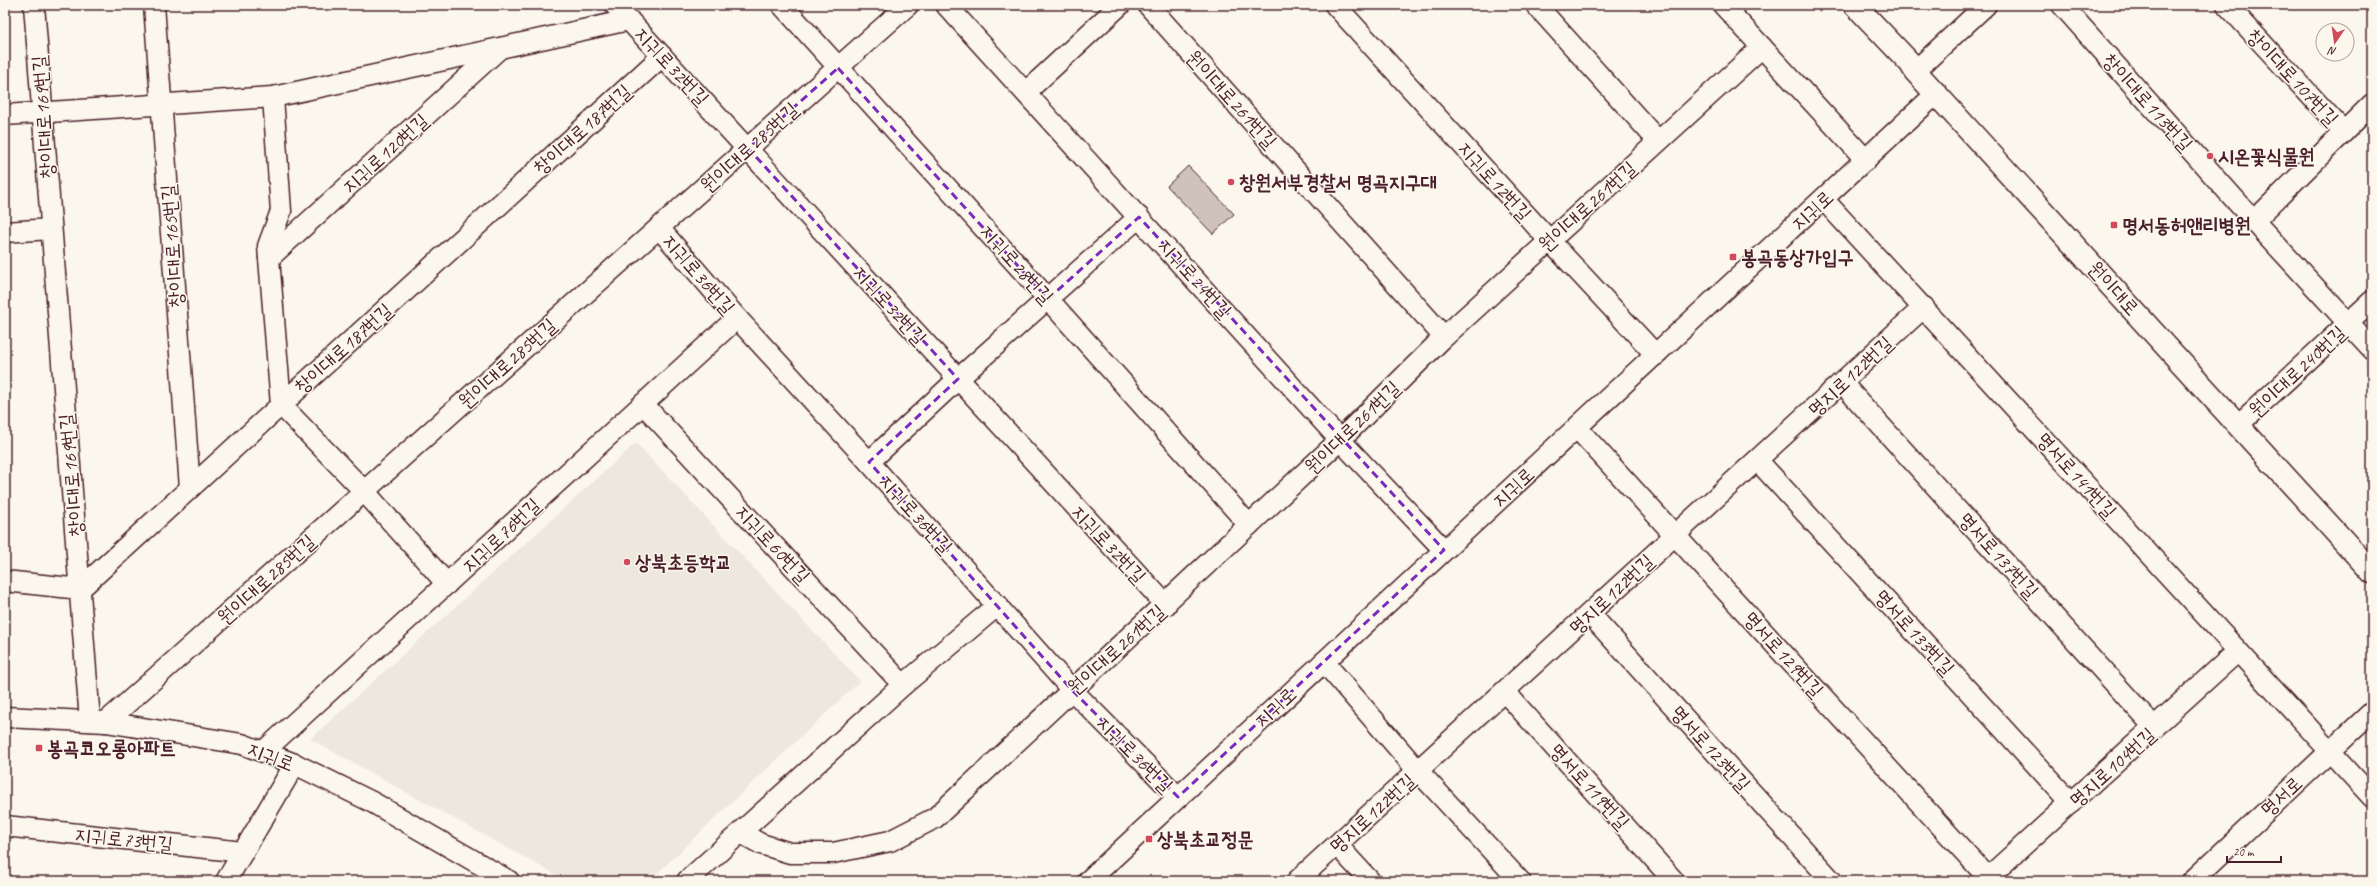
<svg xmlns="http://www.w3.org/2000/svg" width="2377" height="886" font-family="Caveat,'Poor Story',sans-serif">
  <rect width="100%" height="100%" fill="#fbf7ec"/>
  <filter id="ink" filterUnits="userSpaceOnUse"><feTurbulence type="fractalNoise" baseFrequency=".025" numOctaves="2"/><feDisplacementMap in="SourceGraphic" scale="8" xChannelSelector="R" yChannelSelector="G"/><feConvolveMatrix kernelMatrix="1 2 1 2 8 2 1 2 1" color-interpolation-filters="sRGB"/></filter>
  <g filter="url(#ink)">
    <polygon fill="#eee7de" points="636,443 860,681 649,881 567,881 310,739"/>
    <polygon fill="#cfc2bc" stroke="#4a1f2b" points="1188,166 1234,214 1213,234 1167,186"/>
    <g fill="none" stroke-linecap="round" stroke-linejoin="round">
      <defs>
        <g id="minor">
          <polyline points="34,5 90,721"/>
          <polyline points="154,5 190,488"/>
          <polyline points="615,5 1166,605"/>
          <polyline points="782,5 1048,299 1249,525"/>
          <polyline points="946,5 1340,440 1444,550"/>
          <polyline points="1148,5 1444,337"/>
          <polyline points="1335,5 1549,240 1656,355"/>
          <polyline points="1536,5 1658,141"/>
          <polyline points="1723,5 1866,160"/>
          <polyline points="2062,5 2254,221 2372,349"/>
          <polyline points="2227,5 2344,132"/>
          <polyline points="1915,71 1986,5"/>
          <polyline points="1026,92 1120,5"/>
          <polyline points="273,97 281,211 268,246 281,405 364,491 447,584"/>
          <polyline points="5,115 273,97 629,20"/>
          <polyline points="1824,200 2372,797"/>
          <polyline points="2254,221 2372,104"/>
          <polyline points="659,228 737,318 869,462 1071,689 1178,797"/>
          <polyline points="5,232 51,229"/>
          <polyline points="269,258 500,48"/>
          <polyline points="1842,383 2155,728"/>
          <polyline points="643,404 903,685"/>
          <polyline points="2238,425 2372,301"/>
          <polyline points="1577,428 1991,881"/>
          <polyline points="1758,461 2071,803"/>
          <polyline points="869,462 958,379 1139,217"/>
          <polyline points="5,581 80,589 662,56"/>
          <polyline points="1590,614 1832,881"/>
          <polyline points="1324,662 1418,771 1520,881"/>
          <polyline points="1505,692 1674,881"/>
          <polyline points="5,717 106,722 242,744 295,764 372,802 509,881"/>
          <polyline points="106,722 908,5"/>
          <polyline points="264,751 737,318"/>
          <polyline points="5,826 243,852"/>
          <polyline points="741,833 761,844 790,853 833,853 890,841 935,818 1340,440 1444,337 1762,47"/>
          <polyline points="1337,845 1370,881"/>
          <polyline points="226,881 295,764"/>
          <polyline points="687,881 903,685 998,605"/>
          <polyline points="1088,881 1937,93"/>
          <polyline points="1297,881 1924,307"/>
          <polyline points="1984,881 2238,651"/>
          <polyline points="2192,881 2372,712"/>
        </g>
        <polyline id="major" points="1855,5 1911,64 1915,71 2372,572"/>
      </defs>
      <use href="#minor" stroke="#4a1f2b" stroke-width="23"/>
      <use href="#major" stroke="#4a1f2b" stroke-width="25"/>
      <use href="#minor" stroke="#fbf7ec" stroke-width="20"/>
      <use href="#major" stroke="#fbf7ec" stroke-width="22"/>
    </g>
  </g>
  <path fill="none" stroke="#7b2cbf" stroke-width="3" stroke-dasharray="8 5" stroke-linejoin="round" d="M838,68L1048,299L1139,217L1444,550L1178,797L1071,689L869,462L958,379L748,148Z"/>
  <g fill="#d1495b" stroke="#fbf7ec" stroke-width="1.5">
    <circle cx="2210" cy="156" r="4"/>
    <circle cx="1231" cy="182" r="4"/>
    <rect x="2110" y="221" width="8" height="8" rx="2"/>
    <rect x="1729" y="253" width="8" height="8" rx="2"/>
    <circle cx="627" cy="562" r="4"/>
    <rect x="35" y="744" width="8" height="8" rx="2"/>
    <rect x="1145" y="835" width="8" height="8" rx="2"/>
  </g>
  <g text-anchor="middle" stroke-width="3" stroke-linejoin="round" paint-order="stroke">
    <g font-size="20" fill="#4a1f2b" stroke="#fbf7ec">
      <text transform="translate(672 66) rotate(47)" y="7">지귀로32번길</text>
      <text transform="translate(2293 77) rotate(47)" y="7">창이대로107번길</text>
      <text transform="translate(1232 99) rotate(48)" y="7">원이대로261번길</text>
      <text transform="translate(2148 102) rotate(48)" y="7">창이대로113번길</text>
      <text transform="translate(43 117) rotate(-94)" y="7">창이대로169번길</text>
      <text transform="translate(582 129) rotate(-42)" y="7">창이대로187번길</text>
      <text transform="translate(749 147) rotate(-42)" y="7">원이대로285번길</text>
      <text transform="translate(385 153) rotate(-42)" y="7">지귀로120번길</text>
      <text transform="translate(1495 181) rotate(48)" y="7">지귀로12번길</text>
      <text transform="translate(1587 206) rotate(-42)" y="7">원이대로261번길</text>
      <text transform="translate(1812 210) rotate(-43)" y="7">지귀로</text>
      <text transform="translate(172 246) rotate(-94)" y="7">창이대로165번길</text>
      <text transform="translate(1017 264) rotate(48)" y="7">지귀로28번길</text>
      <text transform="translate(699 274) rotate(49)" y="7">지귀로36번길</text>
      <text transform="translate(1195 278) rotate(48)" y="7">지귀로24번길</text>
      <text transform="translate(2114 288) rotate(48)" y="7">원이대로</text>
      <text transform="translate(890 305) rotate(48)" y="7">지귀로32번길</text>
      <text transform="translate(343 348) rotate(-42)" y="7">창이대로187번길</text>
      <text transform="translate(507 363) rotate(-42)" y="7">원이대로285번길</text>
      <text transform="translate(2297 371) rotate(-43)" y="7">원이대로240번길</text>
      <text transform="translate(1850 376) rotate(-43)" y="7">명지로122번길</text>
      <text transform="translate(1352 427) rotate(-44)" y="7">원이대로261번길</text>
      <text transform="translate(71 475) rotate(-95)" y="7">창이대로169번길</text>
      <text transform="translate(2077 475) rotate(48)" y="7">명서로141번길</text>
      <text transform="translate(1513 487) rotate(-43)" y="7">지귀로</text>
      <text transform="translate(916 514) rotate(48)" y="7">지귀로36번길</text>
      <text transform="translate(501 535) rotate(-43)" y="7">지귀로76번길</text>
      <text transform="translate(773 544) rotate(47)" y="7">지귀로60번길</text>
      <text transform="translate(1109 544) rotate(47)" y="7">지귀로32번길</text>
      <text transform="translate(1999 555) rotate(48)" y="7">명서로137번길</text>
      <text transform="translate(266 579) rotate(-42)" y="7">원이대로285번길</text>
      <text transform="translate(1611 594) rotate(-43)" y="7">명지로122번길</text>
      <text transform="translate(1915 632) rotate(48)" y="7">명서로133번길</text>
      <text transform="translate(1116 649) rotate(-42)" y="7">원이대로261번길</text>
      <text transform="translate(1784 654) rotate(48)" y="7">명서로129번길</text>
      <text transform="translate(1275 707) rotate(-43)" y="7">지귀로</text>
      <text transform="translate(1711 748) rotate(48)" y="7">명서로123번길</text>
      <text transform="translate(1135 754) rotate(45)" y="7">지귀로36번길</text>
      <text transform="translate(271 756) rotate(21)" y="7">지귀로</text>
      <text transform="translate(2112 767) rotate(-42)" y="7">명지로104번길</text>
      <text transform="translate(1590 786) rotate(48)" y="7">명서로119번길</text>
      <text transform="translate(2281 796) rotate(-43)" y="7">명서로</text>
      <text transform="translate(1372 813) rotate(-42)" y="7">명지로122번길</text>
      <text transform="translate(124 839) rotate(6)" y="7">지귀로73번길</text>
    </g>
    <g font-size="20" font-weight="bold" fill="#4a1f2b" stroke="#fbf7ec" text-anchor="start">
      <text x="2218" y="163">시온꽃식물원</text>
      <text x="1239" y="189">창원서부경찰서 명곡지구대</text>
      <text x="2122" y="232">명서동허앤리병원</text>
      <text x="1741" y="264">봉곡동상가입구</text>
      <text x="635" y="569">상북초등학교</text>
      <text x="47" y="755">봉곡코오롱아파트</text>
      <text x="1157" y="846">상북초교정문</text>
    </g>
  </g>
  <rect width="2377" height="886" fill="none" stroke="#fbf7ec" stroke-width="20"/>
  <rect x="10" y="10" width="2357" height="866" fill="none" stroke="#4a1f2b" stroke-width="1.5" filter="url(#ink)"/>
  <g transform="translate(2335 42) rotate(193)"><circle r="19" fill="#fbf7ec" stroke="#b4a19f"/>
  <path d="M0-3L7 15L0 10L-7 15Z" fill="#d1495b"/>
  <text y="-6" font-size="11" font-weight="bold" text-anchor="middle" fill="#4a1f2b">N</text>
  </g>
  <path d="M2227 856v6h54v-6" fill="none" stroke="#4a1f2b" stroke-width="2"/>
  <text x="2233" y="856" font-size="12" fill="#4a1f2b" stroke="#fbf7ec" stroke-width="3" paint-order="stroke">20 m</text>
</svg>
